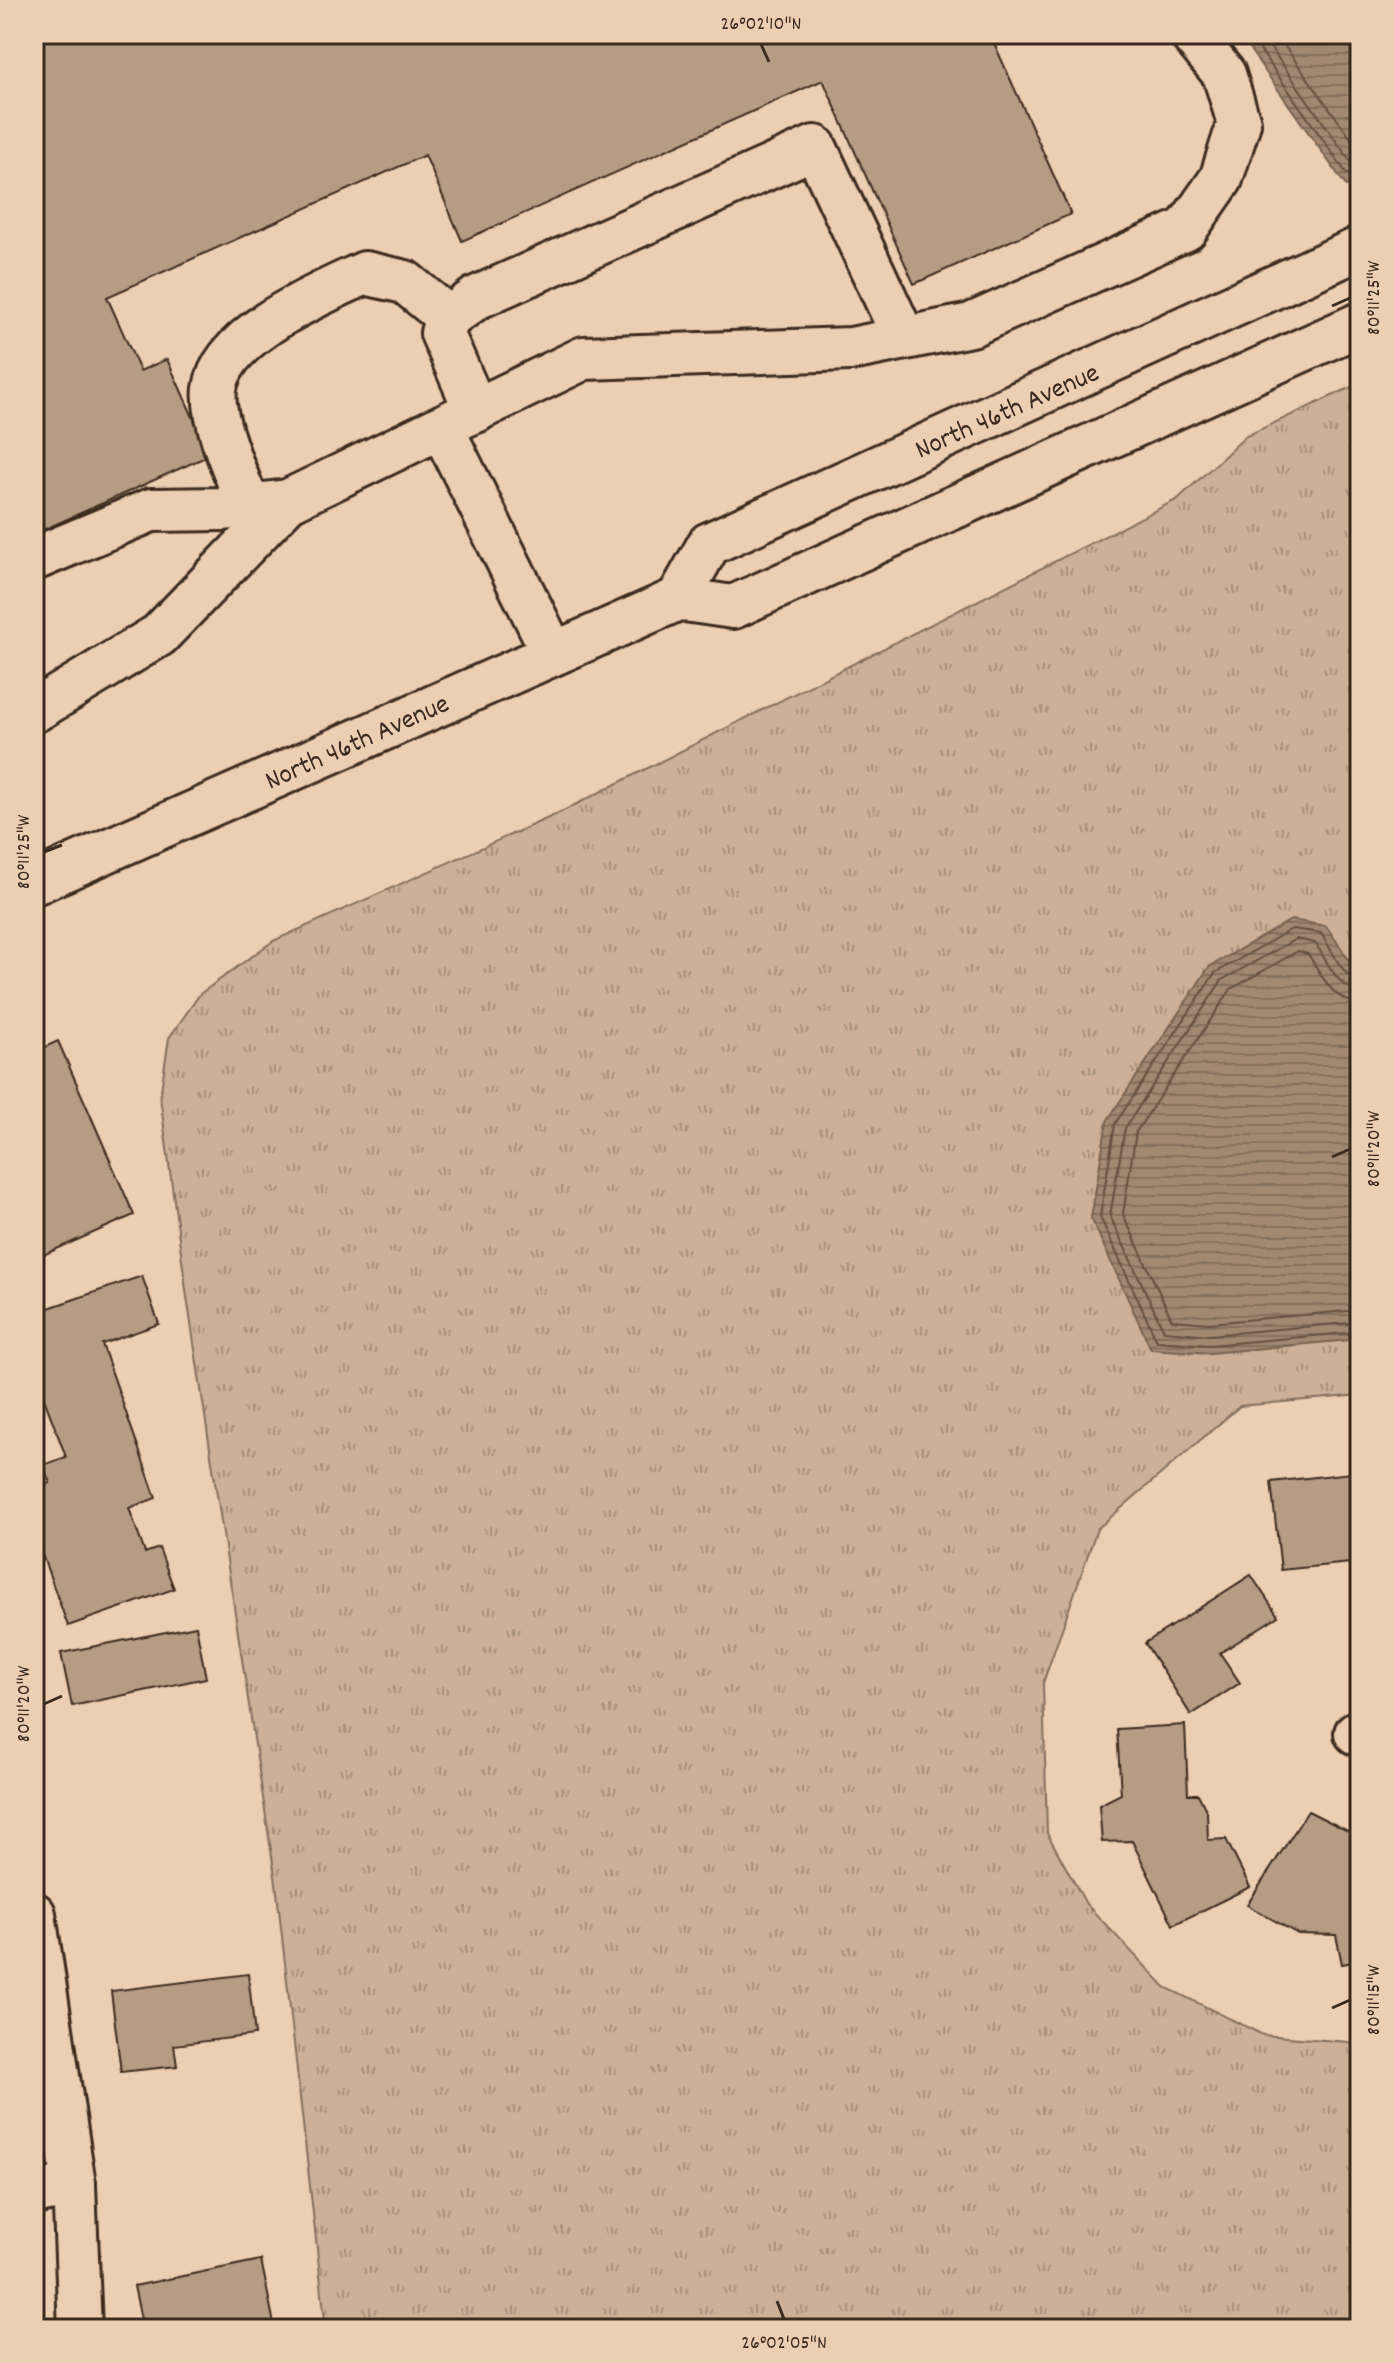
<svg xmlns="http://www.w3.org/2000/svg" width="1394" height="2363" font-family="Dekko,sans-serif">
  <defs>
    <pattern id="grass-tufts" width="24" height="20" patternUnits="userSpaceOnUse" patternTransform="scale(2)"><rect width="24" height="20" fill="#ccb198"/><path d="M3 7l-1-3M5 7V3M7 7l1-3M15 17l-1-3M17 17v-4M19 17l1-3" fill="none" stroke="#a7907b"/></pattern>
    <pattern id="water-rules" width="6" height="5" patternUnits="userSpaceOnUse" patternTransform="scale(2)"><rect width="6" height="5" fill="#a08873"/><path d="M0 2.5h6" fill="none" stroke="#846f5e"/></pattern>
  </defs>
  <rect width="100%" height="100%" fill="#eccfb3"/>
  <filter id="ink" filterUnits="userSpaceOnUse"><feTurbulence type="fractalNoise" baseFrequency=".0125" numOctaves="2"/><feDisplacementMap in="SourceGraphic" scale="16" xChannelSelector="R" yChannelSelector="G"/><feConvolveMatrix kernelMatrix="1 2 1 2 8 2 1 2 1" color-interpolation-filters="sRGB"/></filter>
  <g filter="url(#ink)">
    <polygon fill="url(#grass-tufts)" stroke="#846e5b" stroke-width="2" points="1360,383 1360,1395 1240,1406 1097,1529 1043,1683 1047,1833 1086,1904 1165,1987 1263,2035 1360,2043 1360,2329 326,2329 276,1883 187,1297 160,1097 169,1038 200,994 273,941 557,814 1178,499 1246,436"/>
    <g fill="url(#water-rules)" stroke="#786251" stroke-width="2">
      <polygon points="1239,34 1360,34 1360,180 1346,186"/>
      <polygon points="1291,920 1326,926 1360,976 1360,1339 1210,1353 1151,1349 1091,1218 1107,1121 1209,967"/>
    </g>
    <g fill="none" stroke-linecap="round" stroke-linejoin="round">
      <g stroke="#635040" stroke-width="2">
        <polyline points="1249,34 1347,174 1360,173"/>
        <polyline points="1261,34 1351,162 1360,163"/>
        <polyline points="1276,34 1360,151"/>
        <path d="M1360,981C1342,978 1331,948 1321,933L1292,929L1215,973L1115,1124L1100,1217L1157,1341L1210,1345L1360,1332"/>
        <path d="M1360,991C1337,989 1327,960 1315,943L1296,939L1222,980L1125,1128L1110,1216L1164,1331L1210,1335L1360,1322"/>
        <path d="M1360,1003C1332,1002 1322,975 1308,954L1298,951L1231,989L1136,1132L1123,1214L1172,1320L1210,1323L1360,1310"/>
      </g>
    </g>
    <g fill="#b59c85" stroke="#3b2a1e" stroke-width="2">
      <polygon points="34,34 990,34 1071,214 914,284 823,80 462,241 425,155 107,297 140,371 167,359 210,455 34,534"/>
      <polygon points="58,1041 134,1215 34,1259 34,1052"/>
      <polygon points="142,1276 159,1324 102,1344 156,1498 129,1508 145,1553 159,1548 174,1589 68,1626 40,1549 34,1551 34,1488 50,1483 43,1465 66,1457 34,1372 34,1313"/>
      <polygon points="1360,1472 1360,1562 1281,1570 1271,1482"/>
      <polygon points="1251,1575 1278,1616 1220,1653 1240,1683 1191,1715 1145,1643"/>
      <polygon points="196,1626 206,1678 72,1706 61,1653"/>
      <polygon points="1185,1725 1188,1794 1198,1794 1207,1812 1208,1840 1226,1839 1250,1887 1173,1925 1132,1841 1102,1842 1099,1805 1121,1794 1117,1729"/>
      <polygon points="1308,1811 1360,1837 1360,1961 1342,1964 1336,1935 1298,1934 1247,1905"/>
      <polygon points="248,1974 255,2035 174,2045 177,2066 121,2072 111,1991"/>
      <polygon points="261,2260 275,2329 143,2329 134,2286"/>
    </g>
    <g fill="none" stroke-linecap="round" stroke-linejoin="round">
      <defs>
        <g id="minor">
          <polyline points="476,411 442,333 449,318 476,298 815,147 904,338"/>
          <polyline points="442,428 553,653"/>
          <path d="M249,506C237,477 211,420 215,389C222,334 320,294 365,273L405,282L449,318"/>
          <polyline points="34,559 151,510 224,509 288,501 584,358 851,349 971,325 1186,229 1221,179 1239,123 1224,74 1191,34"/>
          <polyline points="678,599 709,544 1360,248"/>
          <polyline points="34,711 159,635 288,501"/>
          <polyline points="34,883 678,599 733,607 1360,324"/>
          <polyline points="1356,1733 1360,1733"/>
          <polyline points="34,1914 74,2185 80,2329"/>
          <polyline points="34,2193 74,2185"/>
        </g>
      </defs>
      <use href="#minor" stroke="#3b2a1e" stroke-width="48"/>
      <use href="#minor" stroke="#eccfb3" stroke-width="42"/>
    </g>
  </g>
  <path fill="none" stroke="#3b2a1e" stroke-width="3" d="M761,44L769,62M1332,306L1350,298M44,852L62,845M1332,1157L1350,1149M44,1704L62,1696M1332,2008L1350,2000M777,2301L784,2319"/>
  <g text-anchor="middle" stroke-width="6" stroke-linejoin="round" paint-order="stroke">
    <g font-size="28" fill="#3b2a1e" stroke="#eccfb3">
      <text transform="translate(1006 409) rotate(-24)" y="10">North 46th Avenue</text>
      <text transform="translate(356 740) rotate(-24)" y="10">North 46th Avenue</text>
    </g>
  </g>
  <rect width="1394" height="2363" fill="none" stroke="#eccfb3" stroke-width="88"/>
  <rect x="44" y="44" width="1306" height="2275" fill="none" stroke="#3b2a1e" stroke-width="3"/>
  <g font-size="20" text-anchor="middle" fill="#3b2a1e">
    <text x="761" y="29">26°02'10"N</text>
    <text transform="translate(1372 298) rotate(-90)" y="7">80°11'25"W</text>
    <text transform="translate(22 852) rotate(-90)" y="7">80°11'25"W</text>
    <text transform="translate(1372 1149) rotate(-90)" y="7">80°11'20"W</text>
    <text transform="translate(22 1704) rotate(-90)" y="7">80°11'20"W</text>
    <text transform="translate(1372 2000) rotate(-90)" y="7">80°11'15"W</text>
    <text x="784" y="2348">26°02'05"N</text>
  </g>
</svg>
